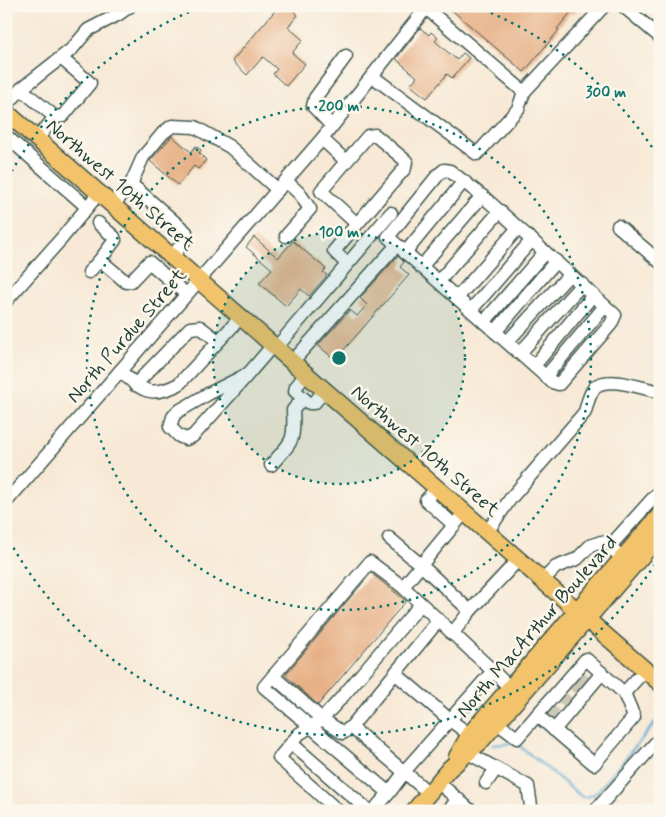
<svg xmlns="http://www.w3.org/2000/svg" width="666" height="817" font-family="Mynerve,sans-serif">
  <rect width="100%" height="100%" fill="#fbf7ec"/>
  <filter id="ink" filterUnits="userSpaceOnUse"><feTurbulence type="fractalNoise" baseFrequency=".02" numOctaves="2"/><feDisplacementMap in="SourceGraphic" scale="10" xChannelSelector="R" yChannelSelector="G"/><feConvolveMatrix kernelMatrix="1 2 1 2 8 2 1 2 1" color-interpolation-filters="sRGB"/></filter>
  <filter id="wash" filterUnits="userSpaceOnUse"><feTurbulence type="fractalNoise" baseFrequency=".0096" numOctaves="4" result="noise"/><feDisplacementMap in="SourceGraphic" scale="20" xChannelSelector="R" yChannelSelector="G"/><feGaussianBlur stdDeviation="1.12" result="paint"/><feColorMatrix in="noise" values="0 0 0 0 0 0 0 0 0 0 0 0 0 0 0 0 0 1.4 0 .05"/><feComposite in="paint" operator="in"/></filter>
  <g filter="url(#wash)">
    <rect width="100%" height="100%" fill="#f7e9d6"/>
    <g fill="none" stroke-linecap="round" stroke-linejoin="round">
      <polyline stroke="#57a8d2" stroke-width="2.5" points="493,745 516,743 582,797 588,797 597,792 660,717"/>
    </g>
    <g id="blocks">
      <g fill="#e7b187">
        <polygon points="279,6 288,6 298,15 288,27 303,40 292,53 305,64 286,86 273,74 277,69 263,57 247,75 232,61"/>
        <polygon points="447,6 580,6 573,14 571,12 557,29 559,30 524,72"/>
        <polygon points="420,28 429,35 431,32 438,38 435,41 457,60 463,53 469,58 452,78 447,74 427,98 410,85 417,77 396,59"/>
        <polygon points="172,136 191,152 196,146 201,150 199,153 206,160 198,169 194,166 178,185 150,161"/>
        <polygon points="254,237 278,258 293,241 326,269 323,272 327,275 309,296 301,289 286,306 259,283 272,269 246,247"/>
        <polygon points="398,256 404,262 400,267 409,275 335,360 318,345 350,310 357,316 367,305 360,298"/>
        <polygon points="371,573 406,601 318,705 285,675"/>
      </g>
    </g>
  </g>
  <g filter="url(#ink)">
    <use href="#blocks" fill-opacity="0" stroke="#3f574c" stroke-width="1"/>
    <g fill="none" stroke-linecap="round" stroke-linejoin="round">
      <g stroke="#ccc7b6" stroke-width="12" stroke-dasharray="12 6" stroke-linecap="butt">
        <polyline points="580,677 586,682"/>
        <polyline points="573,684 580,690"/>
        <polyline points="562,698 568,702"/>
        <polyline points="550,711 556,715"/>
      </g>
      <defs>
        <g id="minor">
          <polyline points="623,6 660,37"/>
          <polyline points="21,89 72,49 88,30 119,14 130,6"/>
          <polyline points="524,92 604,6"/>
          <polyline points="6,106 21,89 55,117 37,139"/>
          <polyline points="55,117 63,116 90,83 61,58"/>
          <polyline points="332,126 313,106 315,98 346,56"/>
          <polyline points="6,136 87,207"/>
          <polyline points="322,139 346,161"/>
          <polygon points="444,170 450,171 486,199 615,315 611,324 559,384 552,382 388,237 438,175"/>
          <polyline points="131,184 186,232 185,240 172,257"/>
          <polyline points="113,205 131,184 143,157 163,133 172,126 195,127 230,147 278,190"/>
          <polyline points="98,223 114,237 115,240 100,260 126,282 131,281 149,262 186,294"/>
          <polyline points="618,226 660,262"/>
          <polyline points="286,236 310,209 300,194 286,181"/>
          <polyline points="405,253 464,181"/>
          <polyline points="347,264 334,251 405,168 406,161 375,135 368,136 321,191 357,224"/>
          <polyline points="421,267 482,196"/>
          <polyline points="89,272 100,260"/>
          <polyline points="439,281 500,211"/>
          <polyline points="457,298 518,228"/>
          <polyline points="6,301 62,238 99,193"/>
          <polyline points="471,310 532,240"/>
          <polyline points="484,322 545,252"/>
          <polyline points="495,332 556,261"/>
          <polyline points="507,342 570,274"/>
          <polyline points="276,348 391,213"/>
          <polyline points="520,353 582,284"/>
          <polyline points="292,362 396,246"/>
          <polyline points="534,366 593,295"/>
          <path d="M120,371C142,390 150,399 179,384L241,317"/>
          <path d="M248,374L208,394L177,412L173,417L170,427L179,436L186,439L193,436C220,406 247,376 273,345"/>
          <polyline points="306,374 296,387 295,391 309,403 314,403 325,390"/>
          <polyline points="546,376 605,306"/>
          <polyline points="135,385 190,328 200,327 218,341"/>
          <path d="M271,465C292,441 295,443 293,410L303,398"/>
          <polyline points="437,488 426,500 454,525"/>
          <polyline points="6,502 322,139 426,8 524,92 518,109 477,154 372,76"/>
          <path d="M487,532L511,498L585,412C587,404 589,394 595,387C608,375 644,389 660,392"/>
          <polyline points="389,538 421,565 470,611 452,634"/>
          <polyline points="623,557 614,551 611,545 655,496 660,493"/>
          <polyline points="543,580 556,567 577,559 590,546 601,542 611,545"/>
          <polyline points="403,587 465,512"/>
          <polyline points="470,611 519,559"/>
          <polyline points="493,671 510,688"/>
          <polyline points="396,674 450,720 470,735"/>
          <polyline points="273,676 322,719 299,734 279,758 338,811"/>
          <polyline points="537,715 594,764 634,717 624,693"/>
          <polyline points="497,723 517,738 586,659 624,693 645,670"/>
          <polyline points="351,727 343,733 322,719 343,696 421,604"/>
          <polyline points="554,730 602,673"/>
          <polyline points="292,744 369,811"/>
          <polyline points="468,753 528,786 531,806"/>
          <polyline points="438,782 471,811"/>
          <polyline points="486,783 496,769"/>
          <polyline points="429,793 351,727 438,621"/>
          <polyline points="373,811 389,793 409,766 493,671 403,587 370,562 264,687 389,793"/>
          <polyline points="448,811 458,799"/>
          <polyline points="595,811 660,738"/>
        </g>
        <g id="major">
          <polyline points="6,112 660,683"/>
          <polyline points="457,757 470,734 660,515"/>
          <polyline points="414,811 449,769 480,742 660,535"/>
        </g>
      </defs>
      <use href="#minor" stroke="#3f574c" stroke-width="15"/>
      <use href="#major" stroke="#3f574c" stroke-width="19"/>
      <use href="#minor" stroke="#fff" stroke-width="12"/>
      <use href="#major" stroke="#f2c36a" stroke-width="16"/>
    </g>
  </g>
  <circle cx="339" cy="358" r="126" fill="#0f766e" fill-opacity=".12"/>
  <g fill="none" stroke="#0f766e" stroke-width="2.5" stroke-dasharray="2.5 5">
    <circle cx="339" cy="358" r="126"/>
    <circle cx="339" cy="358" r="252"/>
    <path d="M659 558A377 377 0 0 1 8 538M8 178A377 377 0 0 1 201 7M477 7A377 377 0 0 1 659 158"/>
  </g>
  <g text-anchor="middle" stroke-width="5" stroke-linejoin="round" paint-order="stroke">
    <g font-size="20" fill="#1f3d34" stroke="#fbf7ec">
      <text transform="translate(121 184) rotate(41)" y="7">Northwest 10th Street</text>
      <text transform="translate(126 335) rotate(-49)" y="7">North Purdue Street</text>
      <text transform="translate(426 450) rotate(41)" y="7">Northwest 10th Street</text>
      <text transform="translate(536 626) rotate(-49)" y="7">North MacArthur Boulevard</text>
    </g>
  </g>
  <circle cx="339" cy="358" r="8" fill="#0f766e" stroke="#fbf7ec" stroke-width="2.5"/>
  <g font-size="15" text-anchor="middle" font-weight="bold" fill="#0f766e" stroke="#fbf7ec" stroke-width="5" stroke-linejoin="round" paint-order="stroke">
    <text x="606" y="97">300 m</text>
    <text x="339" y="111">200 m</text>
    <text x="339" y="237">100 m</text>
  </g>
  <rect width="666" height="817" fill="none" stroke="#fbf7ec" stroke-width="25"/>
</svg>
